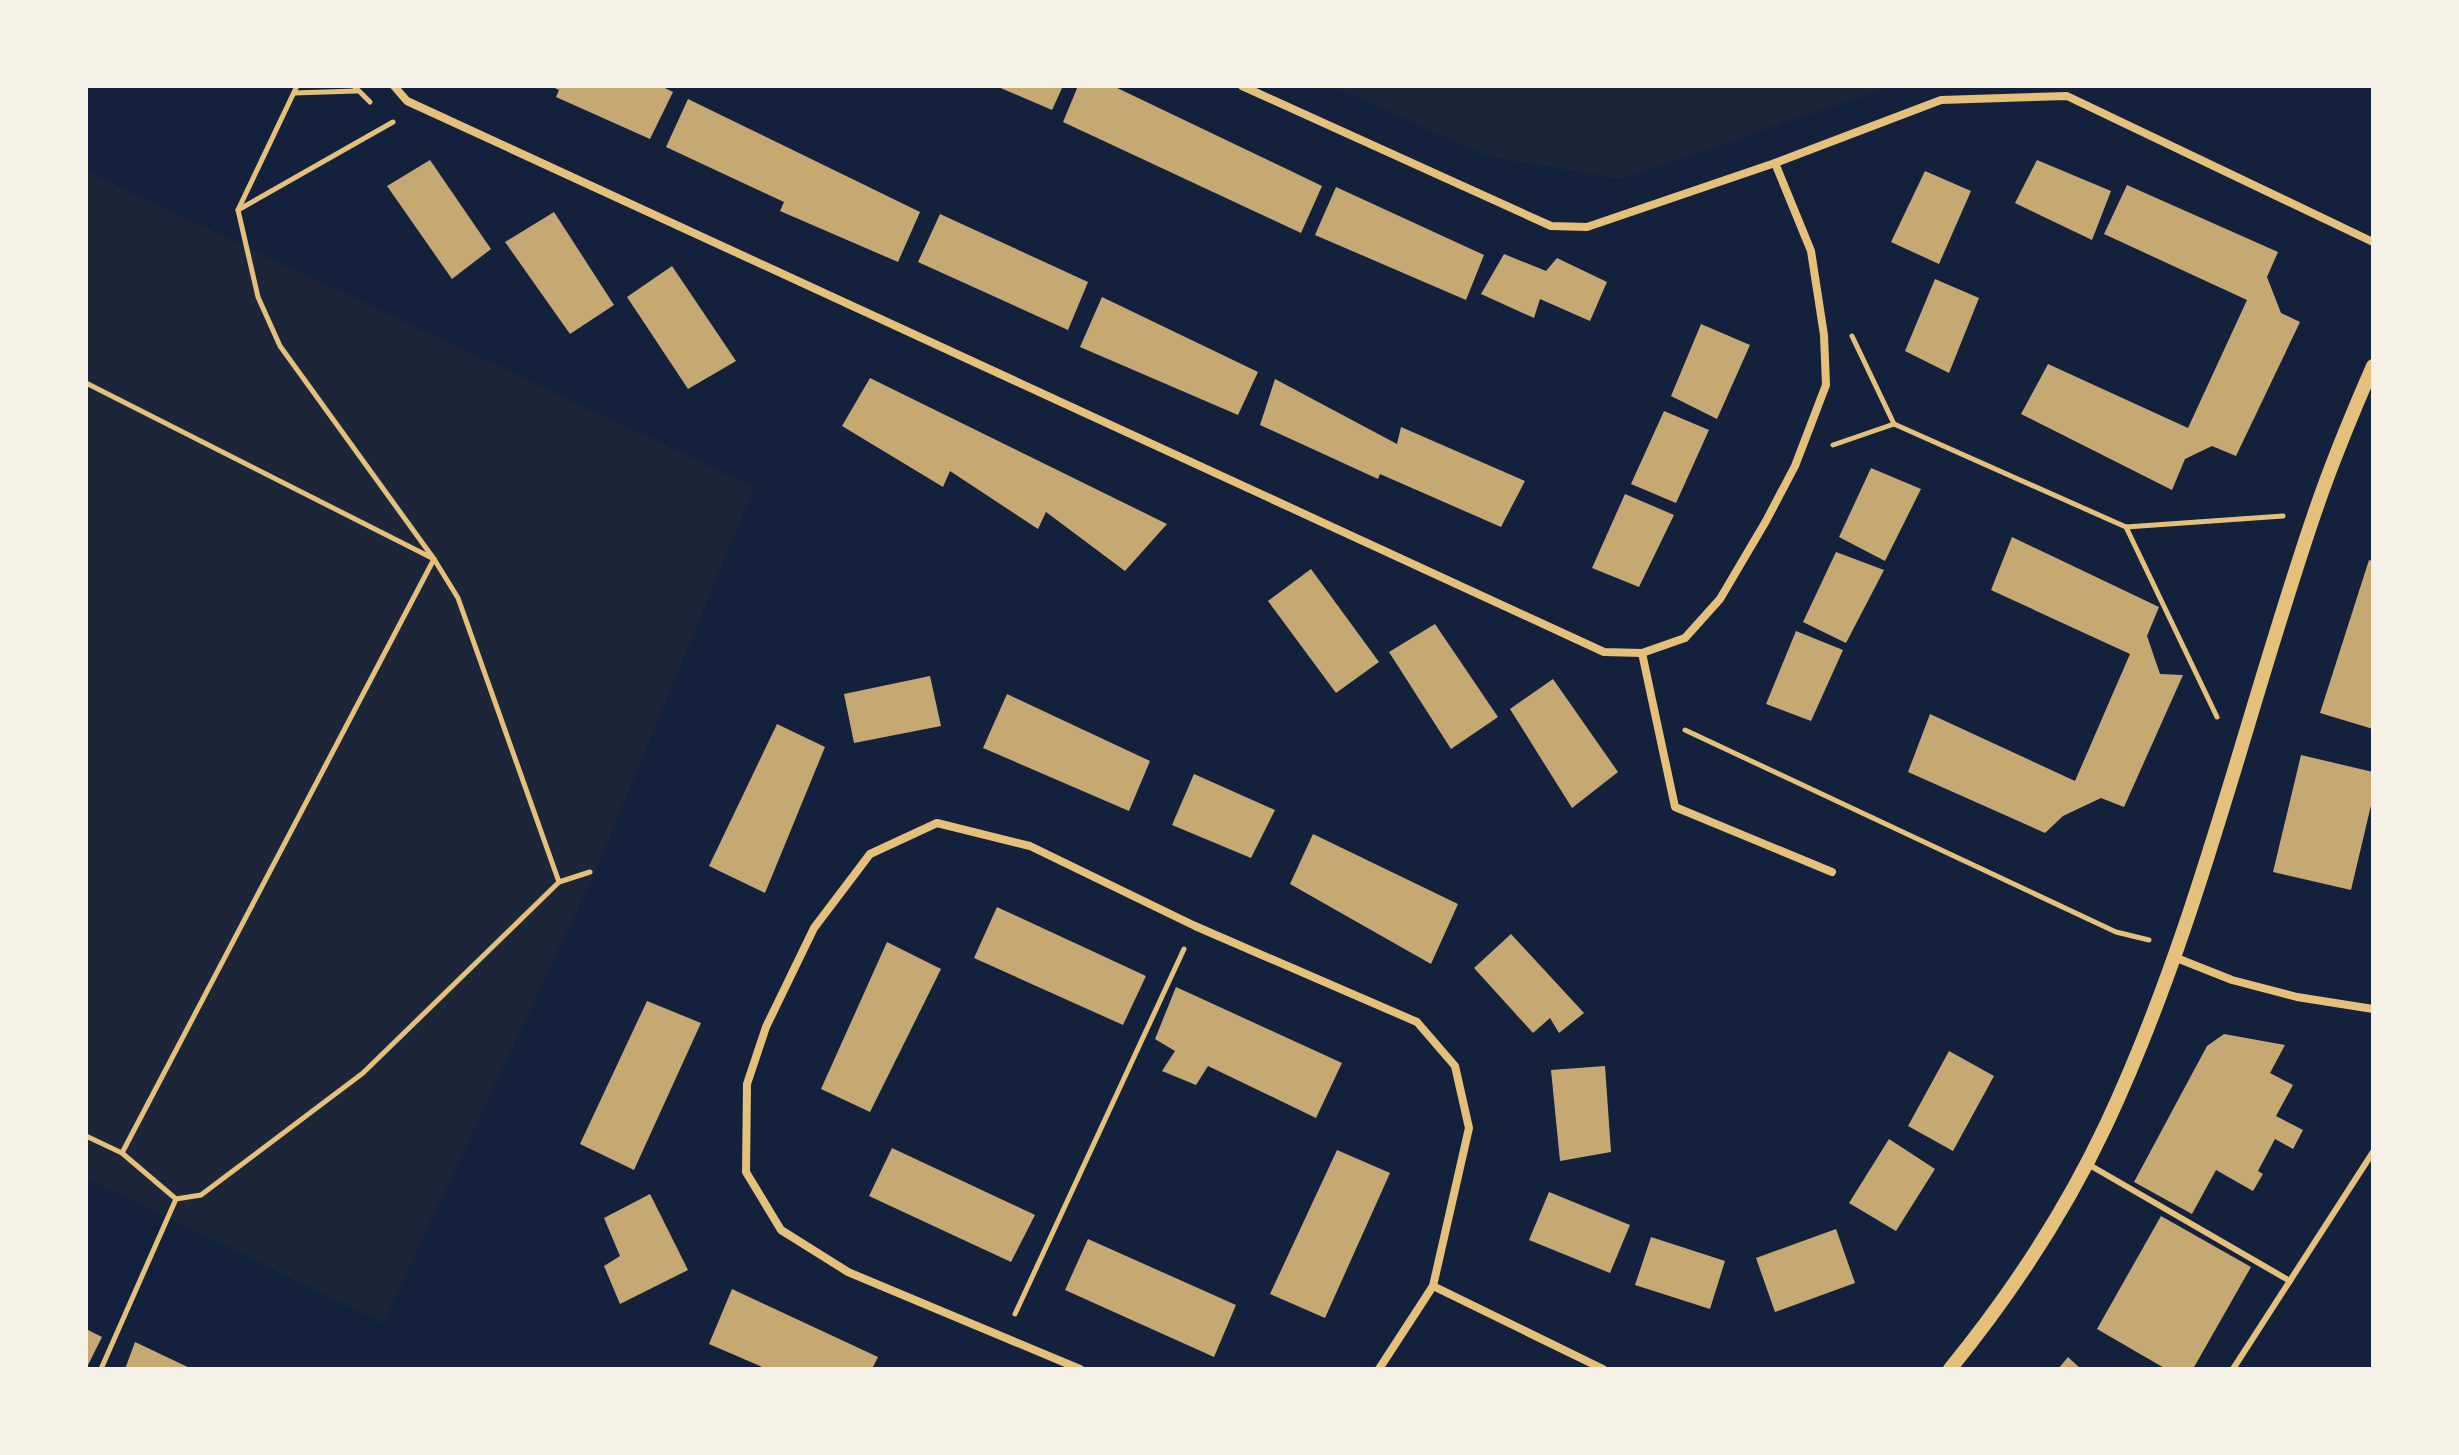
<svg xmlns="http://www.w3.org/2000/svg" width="2459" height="1455" font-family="'PT Serif',serif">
  <rect width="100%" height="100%" fill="#14213d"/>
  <g fill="#1d2539">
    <polygon points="1333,86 1893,86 1620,179 1487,156"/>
    <polygon points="86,171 754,487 597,868 383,1323 86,1178"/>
  </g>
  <g fill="#c6a872">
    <polygon points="550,86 661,86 673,92 650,139 556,97 559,90"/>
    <polygon points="996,86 1063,86 1052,110"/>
    <polygon points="1078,86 1113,86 1322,186 1301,233 1063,122"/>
    <polygon points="688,99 920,212 898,262 780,211 784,202 666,147"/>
    <polygon points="430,160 491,249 452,279 387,186"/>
    <polygon points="2037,160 2111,191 2092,240 2015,203"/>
    <polygon points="1925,171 1971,191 1939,264 1891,242"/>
    <polygon points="2127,185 2278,252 2267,277 2281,313 2300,322 2236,456 2212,446 2185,459 2172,490 2021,414 2048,364 2188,428 2247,300 2104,234"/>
    <polygon points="1336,187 1484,255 1466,300 1315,235"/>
    <polygon points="554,212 614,305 570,334 505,242"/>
    <polygon points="940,214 1088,282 1068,330 918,262"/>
    <polygon points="1504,254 1546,271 1557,258 1607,282 1590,321 1540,299 1534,318 1481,294"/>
    <polygon points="672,266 736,361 688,389 627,297"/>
    <polygon points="1935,279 1979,298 1949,373 1905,351"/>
    <polygon points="1102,297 1258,372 1238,415 1080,347"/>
    <polygon points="1701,324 1750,345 1717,419 1671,396"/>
    <polygon points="870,378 1167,524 1125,571 1046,512 1038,529 950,471 943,487 842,426"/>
    <polygon points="1275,379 1397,444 1401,427 1525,481 1501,527 1380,474 1378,479 1260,425"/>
    <polygon points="1664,411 1709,430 1676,503 1631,484"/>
    <polygon points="1871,468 1921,489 1885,561 1839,537"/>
    <polygon points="1625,494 1674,515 1639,587 1592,568"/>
    <polygon points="2012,537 2159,607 2147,636 2160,674 2183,675 2124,807 2101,798 2063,816 2045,833 1908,772 1930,714 2075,781 2130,654 1991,590"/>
    <polygon points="1836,552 1884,570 1846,643 1803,622"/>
    <polygon points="2369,560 2373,561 2373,729 2320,713"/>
    <polygon points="1311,569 1379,662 1336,693 1268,601"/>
    <polygon points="1435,624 1498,717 1451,749 1389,652"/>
    <polygon points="1796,631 1843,650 1811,721 1766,704"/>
    <polygon points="930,676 941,726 854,743 844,694"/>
    <polygon points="1553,679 1618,772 1572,808 1510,709"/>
    <polygon points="1007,694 1150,761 1129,811 983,748"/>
    <polygon points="777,724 825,747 765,893 709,866"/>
    <polygon points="2301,755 2373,772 2373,797 2351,890 2273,872"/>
    <polygon points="1194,774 1275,810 1251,858 1172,825"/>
    <polygon points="1313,834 1458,904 1431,964 1290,884"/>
    <polygon points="997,907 1146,976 1123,1025 974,958"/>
    <polygon points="1511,934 1584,1013 1559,1033 1550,1018 1533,1033 1474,968"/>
    <polygon points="887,942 941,969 870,1112 821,1089"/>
    <polygon points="1176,987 1342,1063 1316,1118 1208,1066 1196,1085 1162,1071 1175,1051 1155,1039"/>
    <polygon points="647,1001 701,1023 634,1170 580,1144"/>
    <polygon points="2224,1034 2285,1045 2270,1073 2293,1085 2276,1116 2303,1130 2293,1149 2275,1139 2258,1171 2263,1174 2253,1191 2216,1170 2192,1214 2134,1182 2207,1046"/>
    <polygon points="1949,1051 1994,1076 1953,1151 1908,1126"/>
    <polygon points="1605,1066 1611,1152 1560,1161 1551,1070"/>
    <polygon points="1889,1139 1935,1169 1896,1231 1849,1203"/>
    <polygon points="892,1148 1035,1215 1011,1262 869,1196"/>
    <polygon points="1337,1150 1390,1173 1325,1318 1270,1294"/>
    <polygon points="1549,1192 1630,1225 1610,1273 1529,1240"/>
    <polygon points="650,1194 688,1270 620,1304 604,1266 620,1256 604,1218"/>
    <polygon points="2161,1216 2251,1267 2193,1369 2166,1369 2097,1329"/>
    <polygon points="1836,1229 1855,1283 1775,1312 1756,1258"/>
    <polygon points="1651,1237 1725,1261 1710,1309 1635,1285"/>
    <polygon points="1088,1239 1236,1305 1214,1357 1065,1290"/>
    <polygon points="732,1289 878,1357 872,1369 767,1369 709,1344"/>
    <polygon points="86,1329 102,1337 86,1369"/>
    <polygon points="135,1342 192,1369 125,1369"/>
    <polygon points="2068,1357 2081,1369 2058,1369"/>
  </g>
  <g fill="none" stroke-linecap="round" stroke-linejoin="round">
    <g stroke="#e5c07b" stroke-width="5">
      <polyline points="297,86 238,210 258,297 280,346 434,559 458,598 559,882"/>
      <polyline points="354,86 370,102"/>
      <polyline points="294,93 356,91"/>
      <polyline points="238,210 393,122"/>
      <polyline points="86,383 434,559 122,1153"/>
      <polyline points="1894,424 2126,527 2283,516"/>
      <polyline points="1833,445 1894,424 1852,336"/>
      <polyline points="2126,527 2217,717"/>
      <polyline points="1685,730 2116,932 2149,940"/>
      <polyline points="86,1136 122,1153 176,1199"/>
      <polyline points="176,1199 201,1195 363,1073 559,882 590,872"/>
      <polyline points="1015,1314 1184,949"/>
      <polyline points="101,1369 176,1199"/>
    </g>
    <g stroke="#e5c07b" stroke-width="6">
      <polyline points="2086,1163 2290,1281"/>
      <polyline points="2233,1369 2373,1152"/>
    </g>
    <g stroke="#e5c07b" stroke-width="8">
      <polyline points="394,86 407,101 1604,652 1642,653 1685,638 1720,599 1766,521 1795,466 1826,385 1824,335 1811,251 1775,163"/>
      <polyline points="1242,86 1551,226 1587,227 1775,163 1941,100 2067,96 2373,242"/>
      <polyline points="1642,653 1675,807 1832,872"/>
      <polyline points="2174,957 2232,980 2297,997 2373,1009"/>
      <polyline points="1433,1286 1603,1369"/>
      <polyline points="1080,1369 848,1272 781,1230 746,1172 747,1084 766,1027 814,928 870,854 937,823 1030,846 1195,926 1417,1022 1455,1066 1469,1128 1433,1286 1379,1369"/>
    </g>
    <path stroke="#e5c07b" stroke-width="14" d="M1950,1369C2011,1294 2065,1212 2106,1125C2198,929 2245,716 2315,512C2332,462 2352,414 2373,366"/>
  </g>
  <rect width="2459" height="1455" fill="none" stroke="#f6f1e7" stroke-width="176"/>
</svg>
